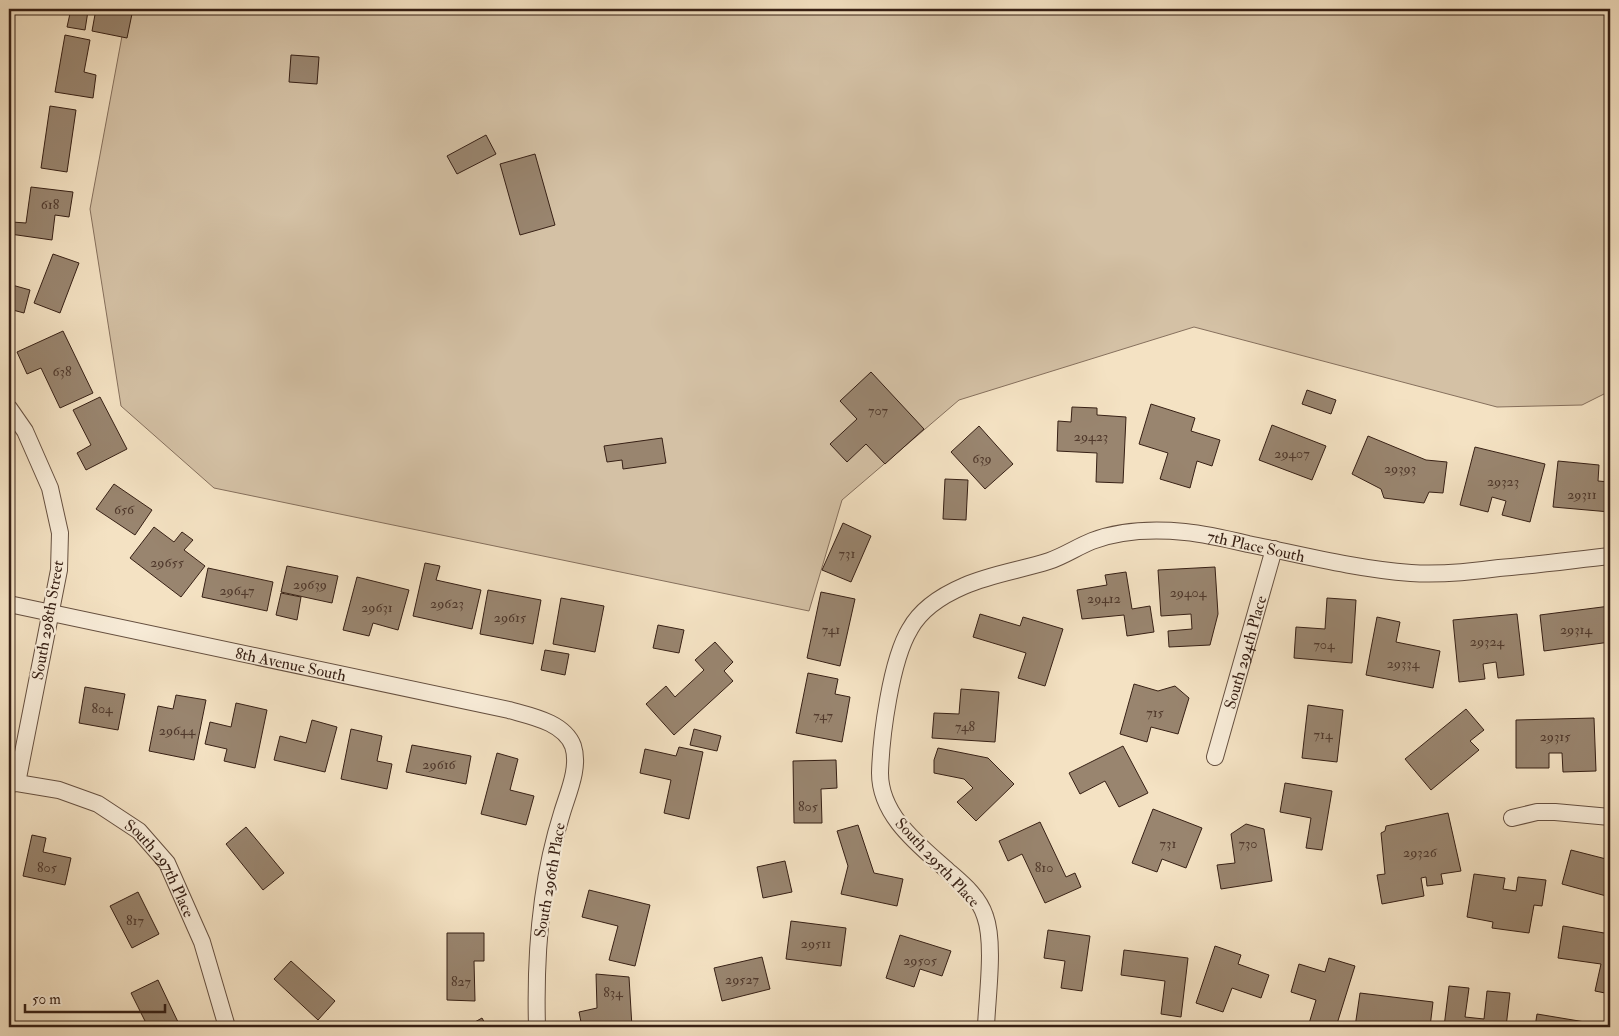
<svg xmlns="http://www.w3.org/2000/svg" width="1619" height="1036" font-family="'IM FELL Double Pica',serif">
  <rect width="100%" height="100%" fill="#f4e2c3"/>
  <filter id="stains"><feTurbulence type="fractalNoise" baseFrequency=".004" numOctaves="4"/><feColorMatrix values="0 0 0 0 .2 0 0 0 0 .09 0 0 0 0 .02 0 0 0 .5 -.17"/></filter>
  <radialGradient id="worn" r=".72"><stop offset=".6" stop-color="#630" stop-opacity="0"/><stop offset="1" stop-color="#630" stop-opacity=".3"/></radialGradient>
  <polygon fill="#d4c1a5" stroke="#86705d" points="127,9 1610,9 1610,391 1582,405 1497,407 1194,327 959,400 842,500 809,611 214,488 121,406 90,209"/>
  <g fill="#99856f" stroke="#372015">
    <polygon points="71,9 88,11 85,30 67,27"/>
    <polygon points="96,9 133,9 127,38 92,31"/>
    <polygon points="65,35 90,40 84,72 96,75 93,98 55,92"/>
    <polygon points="291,55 319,57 317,84 289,82"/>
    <polygon points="50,106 76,110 67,172 41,168"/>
    <polygon points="486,135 496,154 457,174 447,156"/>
    <polygon points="535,154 555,225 520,235 500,164"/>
    <polygon points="31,187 73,192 69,217 55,215 52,240 10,234 12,222 26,223"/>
    <polygon points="53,254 79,263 60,313 34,303"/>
    <polygon points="12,285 30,290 24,313 9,309 9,298"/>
    <polygon points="63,331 93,393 60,408 41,368 27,374 17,352"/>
    <polygon points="871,372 924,429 885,464 866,444 847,462 830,444 857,419 840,401"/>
    <polygon points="1307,390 1336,400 1331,414 1302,404"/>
    <polygon points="100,397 127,449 86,470 77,453 91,445 73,410"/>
    <polygon points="1151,404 1195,418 1191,431 1220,440 1212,466 1197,461 1190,488 1160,479 1168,453 1139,444"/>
    <polygon points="1072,407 1097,408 1097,415 1126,417 1123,483 1096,482 1097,453 1057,451 1058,421 1071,422"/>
    <polygon points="1272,425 1326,446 1312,480 1259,460"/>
    <polygon points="979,426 1013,464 985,489 951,452"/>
    <polygon points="1368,436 1426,460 1447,462 1443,493 1429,492 1424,503 1384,498 1381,489 1352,474"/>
    <polygon points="662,438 666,463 623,469 622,460 607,462 604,446"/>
    <polygon points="1475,447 1545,464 1530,522 1502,515 1506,501 1492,497 1488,512 1460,505"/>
    <polygon points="1558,461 1599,465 1598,481 1610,482 1610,512 1553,507"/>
    <polygon points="945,479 968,480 966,520 943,519"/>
    <polygon points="114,484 152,510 135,535 96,509"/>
    <polygon points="843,523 871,536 851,582 822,570"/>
    <polygon points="154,527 174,542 182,532 193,540 184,550 205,566 181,597 130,558"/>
    <polygon points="425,563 440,566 436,580 481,590 472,629 413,616"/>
    <polygon points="287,566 338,576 332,603 281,592"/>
    <polygon points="1215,567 1218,614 1210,645 1169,647 1168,631 1192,629 1191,614 1161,616 1158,570"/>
    <polygon points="208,568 273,582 267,611 202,597"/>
    <polygon points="1126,572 1132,609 1150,606 1154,632 1127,636 1124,615 1082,619 1077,590 1107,585 1105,575"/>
    <polygon points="357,577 409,590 398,630 373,623 369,636 343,630"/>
    <polygon points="488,590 541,600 533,644 480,634"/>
    <polygon points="821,592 855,599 840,666 807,658"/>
    <polygon points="281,593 301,597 297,620 276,615"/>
    <polygon points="561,598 604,606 595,652 553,644"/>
    <polygon points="1327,598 1356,600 1352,663 1294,658 1296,627 1325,629"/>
    <polygon points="1610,606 1610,642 1544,651 1540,615"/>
    <polygon points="980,614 1020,626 1023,617 1063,629 1045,686 1018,678 1026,653 973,637"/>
    <polygon points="1517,614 1524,675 1498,678 1496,662 1483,664 1485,679 1459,682 1453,620"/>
    <polygon points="1377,617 1400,622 1396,642 1440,651 1433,688 1366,675"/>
    <polygon points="658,625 684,630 679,653 653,648"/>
    <polygon points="715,642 733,662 724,671 733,681 674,735 646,704 666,686 675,697 704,670 695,660"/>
    <polygon points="545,650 569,654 565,675 541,670"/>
    <polygon points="808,673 838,679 835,694 850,697 842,742 796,733"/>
    <polygon points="1134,684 1158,691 1175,686 1189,698 1178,734 1151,727 1147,742 1120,734"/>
    <polygon points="85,687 125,694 118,730 79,723"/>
    <polygon points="961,689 999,692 995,742 932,738 934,713 959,714"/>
    <polygon points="176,695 206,700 194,760 149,751 158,706 173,709"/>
    <polygon points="236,703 267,710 255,768 224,761 227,749 205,744 210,722 231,727"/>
    <polygon points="1308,705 1343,710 1337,762 1302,758"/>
    <polygon points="1466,709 1484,730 1470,741 1479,750 1431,790 1405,759"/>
    <polygon points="1594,718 1596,771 1563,772 1562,753 1549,753 1549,768 1516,768 1516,720"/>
    <polygon points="312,720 337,727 325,772 274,760 280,736 306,743"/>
    <polygon points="351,729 382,736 377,761 392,764 387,789 341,779"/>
    <polygon points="694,729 721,736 717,751 690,745"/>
    <polygon points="412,745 471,756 466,784 406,772"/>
    <polygon points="1123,746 1148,793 1119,807 1105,781 1080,794 1069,773"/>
    <polygon points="679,747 703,752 689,819 664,813 671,780 640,773 645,749 676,756"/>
    <polygon points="938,748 988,758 1014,784 976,821 957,802 973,788 964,779 934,773 934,760"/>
    <polygon points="497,753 518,759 510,790 534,796 526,825 481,814"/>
    <polygon points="836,760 837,788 821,789 822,823 794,823 793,761"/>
    <polygon points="1285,783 1332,791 1322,850 1306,848 1311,818 1280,812"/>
    <polygon points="1153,809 1202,828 1186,868 1162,859 1157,872 1132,863"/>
    <polygon points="1448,813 1461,871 1441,874 1443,884 1427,886 1426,877 1421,878 1424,896 1382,904 1377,875 1385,874 1381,833 1385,831 1386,826"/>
    <polygon points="1040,822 1066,877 1075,873 1081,887 1045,903 1022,854 1008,861 999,841"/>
    <polygon points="1246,824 1264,829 1272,881 1221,889 1217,865 1235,863 1231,834"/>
    <polygon points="858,825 874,873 903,879 897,906 841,894 848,866 837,831"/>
    <polygon points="246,827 284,873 263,890 226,844"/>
    <polygon points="32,835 46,838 43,852 71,858 65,885 23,876"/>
    <polygon points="1571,850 1610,860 1610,897 1562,884"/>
    <polygon points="785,861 792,892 763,898 757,867"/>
    <polygon points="1474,874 1505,878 1503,889 1516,891 1518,877 1546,880 1542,906 1534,905 1529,933 1492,928 1493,922 1467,917"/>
    <polygon points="589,890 650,905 635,966 609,960 618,926 582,917"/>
    <polygon points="138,892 159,934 132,948 110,906"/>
    <polygon points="791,921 846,928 841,966 786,959"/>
    <polygon points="1563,926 1610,934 1610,994 1595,991 1601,964 1558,958"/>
    <polygon points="1048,930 1090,936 1082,991 1061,988 1065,961 1044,958"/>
    <polygon points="447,933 484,933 484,961 474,961 475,1001 447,1000"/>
    <polygon points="900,935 951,951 942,976 920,969 914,987 886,978"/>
    <polygon points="1215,946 1241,955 1238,964 1269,975 1261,998 1232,988 1223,1012 1196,1003"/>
    <polygon points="1124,950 1188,958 1181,1017 1161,1014 1165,981 1121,975"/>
    <polygon points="762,957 770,989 722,1001 714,968"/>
    <polygon points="1329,958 1355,966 1336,1027 1308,1027 1316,1000 1291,992 1299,964 1325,972"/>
    <polygon points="291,961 335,1001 318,1020 274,979"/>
    <polygon points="596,974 629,977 632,1027 582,1027 579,1012 597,1008"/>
    <polygon points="158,980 178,1022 167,1027 148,1027 131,993"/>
    <polygon points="1449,986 1469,988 1465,1017 1484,1019 1487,991 1510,993 1506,1027 1444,1027"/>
    <polygon points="1360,993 1433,1002 1430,1027 1411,1027 1386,1023 1386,1027 1355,1027"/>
    <polygon points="1537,1014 1609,1026 1609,1027 1535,1027"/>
    <polygon points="482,1018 487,1027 466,1027"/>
  </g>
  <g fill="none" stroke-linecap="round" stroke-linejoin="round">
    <defs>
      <g id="street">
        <polyline points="9,408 25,431 50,488 60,533 59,570 17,783"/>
        <path id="s1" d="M9,604L509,710C530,716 564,722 573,746C580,767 568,793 562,813C540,882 535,955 537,1027"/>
        <path id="s2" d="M1215,757L1274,549"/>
        <path id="s3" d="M9,784L17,783L59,790L98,804L139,831L167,863L202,942L227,1027"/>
        <polyline points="1512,818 1537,812 1555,812 1610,817"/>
        <path id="s4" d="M986,1027C987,997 995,943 985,916C979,897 963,884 948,871C919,845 880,816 880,773C881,736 891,660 910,629C921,609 943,595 964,586C991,574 1021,570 1049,561C1064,556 1077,547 1092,541C1121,530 1154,529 1185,532C1206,534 1227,539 1248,544C1302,555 1356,569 1411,573C1440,575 1470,572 1499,568C1536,565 1573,560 1610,556"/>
      </g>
    </defs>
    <use href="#street" stroke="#665040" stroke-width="18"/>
    <use href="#street" stroke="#f8ecd8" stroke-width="16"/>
  </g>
  <g text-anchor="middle" stroke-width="4.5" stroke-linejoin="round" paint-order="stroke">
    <g font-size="14" fill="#50392c">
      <text x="50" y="209">618</text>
      <text x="62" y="376">638</text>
      <text x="878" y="415">707</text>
      <text x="1091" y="441">29423</text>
      <text x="1292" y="458">29407</text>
      <text x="982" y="463">639</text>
      <text x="1400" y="473">29393</text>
      <text x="1503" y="486">29323</text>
      <text x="1582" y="499">29311</text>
      <text x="124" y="514">656</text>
      <text x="847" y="558">731</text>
      <text x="167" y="567">29655</text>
      <text x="310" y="589">29639</text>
      <text x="237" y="595">29647</text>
      <text x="1188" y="597">29404</text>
      <text x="1104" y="603">29412</text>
      <text x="447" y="608">29623</text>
      <text x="377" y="612">29631</text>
      <text x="510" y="622">29615</text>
      <text x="831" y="634">741</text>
      <text x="1576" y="634">29314</text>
      <text x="1487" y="646">29324</text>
      <text x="1324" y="649">704</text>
      <text x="1403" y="668">29334</text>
      <text x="102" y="713">804</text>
      <text x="1155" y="717">715</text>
      <text x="823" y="720">747</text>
      <text x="965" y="731">748</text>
      <text x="177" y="735">29644</text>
      <text x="1323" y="739">714</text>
      <text x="1555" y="741">29315</text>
      <text x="439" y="769">29616</text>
      <text x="808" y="811">805</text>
      <text x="1168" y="848">731</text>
      <text x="1248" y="848">730</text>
      <text x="1420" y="857">29326</text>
      <text x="47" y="872">805</text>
      <text x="1044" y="872">810</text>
      <text x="135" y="925">817</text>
      <text x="816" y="948">29511</text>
      <text x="920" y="965">29505</text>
      <text x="742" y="984">29527</text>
      <text x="461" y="986">827</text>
      <text x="613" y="997">834</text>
    </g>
    <g font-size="16" fill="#372015" stroke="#f8ecd8">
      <text dy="6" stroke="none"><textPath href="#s4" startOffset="815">7th Place South</textPath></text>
      <text transform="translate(47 620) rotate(-80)" y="6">South 298th Street</text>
      <text dy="6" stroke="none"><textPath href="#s2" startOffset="109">South 294th Place</textPath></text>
      <text dy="6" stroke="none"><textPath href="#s1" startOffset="288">8th Avenue South</textPath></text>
      <text transform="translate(938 862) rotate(47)" y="6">South 295th Place</text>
      <text dy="6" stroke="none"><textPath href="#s3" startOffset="184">South 297th Place</textPath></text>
      <text transform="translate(549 880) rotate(-80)" y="6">South 296th Place</text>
    </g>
  </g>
  <rect width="1619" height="1036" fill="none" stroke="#f4e2c3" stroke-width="30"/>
  <rect x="10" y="10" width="1599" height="1016" fill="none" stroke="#372015" stroke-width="2.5"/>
  <rect x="15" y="15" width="1589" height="1006" fill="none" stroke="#372015"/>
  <path d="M25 1004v8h140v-8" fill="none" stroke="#372015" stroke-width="2.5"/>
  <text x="32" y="1004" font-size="15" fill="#372015" stroke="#f8ecd8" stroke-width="4" paint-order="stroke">50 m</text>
  <rect width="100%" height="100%" filter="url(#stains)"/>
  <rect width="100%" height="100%" fill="url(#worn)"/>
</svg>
